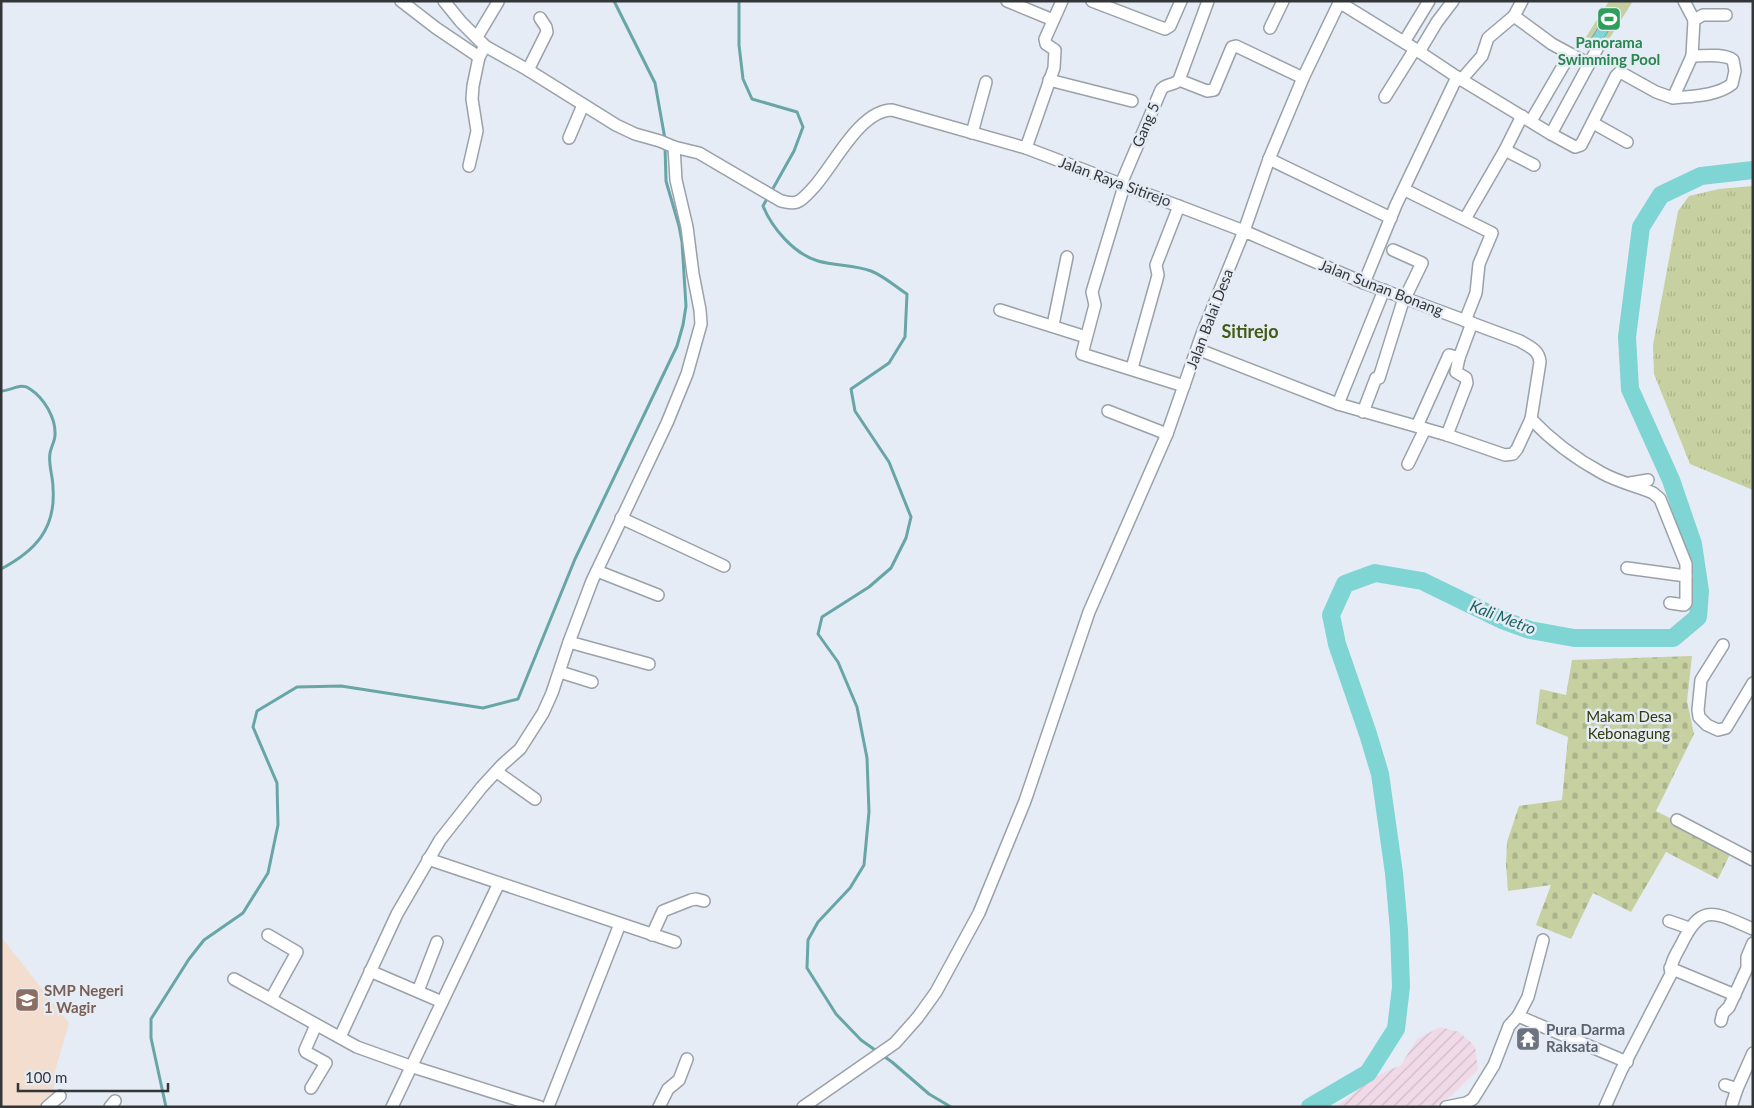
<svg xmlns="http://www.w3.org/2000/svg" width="1754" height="1108" font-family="Lato,sans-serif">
  <defs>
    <pattern id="industrial-furrows" width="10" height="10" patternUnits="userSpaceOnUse" patternTransform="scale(1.25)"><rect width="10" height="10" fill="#f1dae7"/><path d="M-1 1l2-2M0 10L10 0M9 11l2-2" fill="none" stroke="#cfbcc7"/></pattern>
    <pattern id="grass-tufts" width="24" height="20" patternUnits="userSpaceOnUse" patternTransform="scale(1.25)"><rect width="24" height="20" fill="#c6d0a1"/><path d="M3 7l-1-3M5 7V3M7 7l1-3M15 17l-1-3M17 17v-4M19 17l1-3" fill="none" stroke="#abb38b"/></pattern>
    <pattern id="cemetery-stones" width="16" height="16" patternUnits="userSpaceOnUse" patternTransform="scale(1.25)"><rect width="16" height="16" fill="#c6d0a1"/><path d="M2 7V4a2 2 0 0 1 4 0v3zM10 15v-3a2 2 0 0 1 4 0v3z" fill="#abb38b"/></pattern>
    <pattern id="water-ripples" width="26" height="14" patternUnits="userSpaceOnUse" patternTransform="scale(1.25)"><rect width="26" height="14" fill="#7fd4d4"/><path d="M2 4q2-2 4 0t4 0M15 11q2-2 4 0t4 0" fill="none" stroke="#69adad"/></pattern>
  </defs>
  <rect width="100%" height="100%" fill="#e5ecf5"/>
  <polygon fill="url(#industrial-furrows)" points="1440,1027 1459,1032 1475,1046 1478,1070 1451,1096 1433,1107 1337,1107 1372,1078 1401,1065 1417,1039"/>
  <polygon fill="#f2ddcf" points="1,937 69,1023 55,1071 53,1098 42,1107 1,1107"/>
  <polygon fill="url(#grass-tufts)" points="1753,186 1753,490 1690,464 1654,374 1653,345 1678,211 1689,196 1719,189"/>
  <polygon fill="url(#cemetery-stones)" points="1692,656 1687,701 1694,734 1656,811 1732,850 1718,879 1666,852 1631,912 1593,893 1571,939 1536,925 1551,885 1508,891 1506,865 1507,842 1519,806 1562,800 1568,737 1536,724 1540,689 1566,695 1572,660"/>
  <polygon fill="#c6d0a1" points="1609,1 1633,1 1604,47 1586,37"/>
  <polygon fill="url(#water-ripples)" stroke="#68a5a6" points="1605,17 1614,22 1600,44 1591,39"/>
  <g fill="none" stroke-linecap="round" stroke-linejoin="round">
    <g stroke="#68a5a6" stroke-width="3">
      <polyline points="614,1 655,83 665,139"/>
      <polyline points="739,1 739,45 743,79 752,99 797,112 803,127 794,151 771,192"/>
      <path d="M768,197L763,206C772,228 794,254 818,261C836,266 854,265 871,271C884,276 896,287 907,294L905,337L889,363L851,389L855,411L889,462L911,517L906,538L891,568L869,587L822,617L818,634L838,662L857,707L867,758L869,812L864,865L850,888L818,922L808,940L807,968L836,1014L861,1040L892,1062L929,1094L951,1107"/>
      <path d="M1,391C11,391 21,382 30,389C44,398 56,418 55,435C55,441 51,447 50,453C48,464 53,476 53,488C56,529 35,551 1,569"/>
      <polyline points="166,1107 151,1038 151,1019 189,959 204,940 243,913 268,873 278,825 277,783 253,727 257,711 297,687 341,686 483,708 518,699 575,559 677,346 683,325 686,306 682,242 679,226 666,181 665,146"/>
    </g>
    <polyline stroke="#7fd4d4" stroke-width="18" points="1310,1107 1368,1073 1396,1029 1401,987 1399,930 1394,873 1380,774 1368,734 1337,644 1331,615 1345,584 1375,573 1422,581 1502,620 1530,630 1574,638 1673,638 1698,617 1700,591 1693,544 1671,480 1630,389 1627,337 1641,227 1661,195 1701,176 1753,170"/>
    <defs>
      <g id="minor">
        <polyline points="401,1 436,28 479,57"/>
        <path d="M444,1L461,22L485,46L528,70L616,125L635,134L660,141L674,147L699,153L781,201C787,202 791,204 797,202C804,199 809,192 814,187C834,165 860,110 892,110L1026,148L1244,231L1269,159L1303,78L1340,1"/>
        <polyline points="1007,1 1053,20"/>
        <polyline points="1092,1 1165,29 1170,26 1181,1"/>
        <polyline points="1684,1 1694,20"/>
        <path d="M1339,2L1415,49L1457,77L1551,134L1575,147L1581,145L1616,76L1620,72L1656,92L1673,98L1692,56C1704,56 1723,53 1733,60L1735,71L1732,84C1717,96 1692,96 1673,98"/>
        <polyline points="1514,16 1552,44 1589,64 1598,47"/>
        <polyline points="1270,28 1283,1"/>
        <polyline points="477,37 498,2"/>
        <polyline points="1404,42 1429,1"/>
        <polyline points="1419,52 1437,22 1453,1"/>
        <polyline points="1692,56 1694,20 1703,15 1726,15"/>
        <polyline points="528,70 547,32 546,27 540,18"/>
        <polyline points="1049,80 1132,101"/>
        <polyline points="1179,80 1207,91 1214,90 1232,47 1236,46 1303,78"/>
        <polyline points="1461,80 1482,56 1488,38 1514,16 1522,1"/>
        <polyline points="1385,97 1415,49"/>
        <polyline points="1531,121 1570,54"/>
        <polyline points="1593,123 1627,142"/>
        <polyline points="972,133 986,82"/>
        <polyline points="1551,134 1589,64"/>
        <polyline points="569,138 583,105"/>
        <polyline points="1026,148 1054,68 1055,50 1046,44 1045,39 1062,1"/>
        <polyline points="1505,150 1534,165"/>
        <polyline points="1269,159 1391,218"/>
        <polyline points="469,166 477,131 472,99 473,86 479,57 485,46"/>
        <path d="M1121,184L1161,90C1165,83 1174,86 1179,80L1208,1"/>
        <polyline points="1124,186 1092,292 1095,305 1082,354 1184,386"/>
        <polyline points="1405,190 1492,233 1479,264 1476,293 1465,321"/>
        <polyline points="1465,219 1505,150 1522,116"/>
        <polyline points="1393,250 1422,263 1405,298"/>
        <polyline points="1364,283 1396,205 1457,77"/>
        <polyline points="1000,310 1086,337"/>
        <polyline points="1053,325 1067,257"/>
        <polyline points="1132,368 1157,279 1158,275 1156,265 1179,206"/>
        <polyline points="1338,404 1384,290"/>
        <polyline points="1108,411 1167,434"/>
        <polyline points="1363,412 1376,378 1379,378 1404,298"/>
        <path d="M1531,419C1552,441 1576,459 1602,473C1618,482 1637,486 1653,493L1660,499L1686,564V603L1684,605L1670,603"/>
        <polyline points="1417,426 1449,355 1459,358 1472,323"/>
        <polyline points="1447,435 1467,383 1466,378 1456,372 1459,358"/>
        <polyline points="1408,464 1425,429"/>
        <polyline points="1630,483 1648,480"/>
        <polyline points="621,518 724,566"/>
        <polyline points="1627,568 1686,576"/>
        <polyline points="597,571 658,595"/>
        <polyline points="569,642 649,664"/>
        <polyline points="1723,645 1701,680 1698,710 1699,717 1707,725 1718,730 1726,728 1753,683"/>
        <polyline points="560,672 592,682"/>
        <polyline points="497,772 535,799"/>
        <polyline points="1677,820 1753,860"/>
        <polyline points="428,859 675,942"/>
        <polyline points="1669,921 1689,928"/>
        <polyline points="268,935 297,952 271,999"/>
        <polyline points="652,935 663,911 691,900 696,899 704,901"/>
        <polyline points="1670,968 1735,995"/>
        <polyline points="370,971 442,1002"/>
        <polyline points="234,979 357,1047 410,1066 540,1107"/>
        <polyline points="418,991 437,942"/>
        <polyline points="1518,1016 1528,997 1543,940"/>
        <polyline points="1721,1021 1723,1013 1729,1007 1747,968 1747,957 1753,943"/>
        <polyline points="340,1037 397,914 440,840 481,788 502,765 520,749 543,713 552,693 569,642 592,581 667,423 687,374 701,324 700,310 693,274 687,227 676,180 674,147"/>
        <polyline points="1725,1085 1737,1089 1753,1053"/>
        <polyline points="311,1088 326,1063 306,1052 305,1050 316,1025"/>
        <polyline points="1732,1104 1737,1089"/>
        <polyline points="47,1107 60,1096"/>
        <polyline points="110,1107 115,1101"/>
        <polyline points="392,1107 499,883"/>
        <polyline points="548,1107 620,924"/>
        <polyline points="659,1107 668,1089 679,1080 687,1059"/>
        <path d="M803,1107L895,1043L918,1017L936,992L979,913L1025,801L1089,612L1167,434L1202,334L1244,231L1364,283L1520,341C1530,347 1539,350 1540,362L1531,419L1517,449L1513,454L1505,455L1447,435L1338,404L1197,349"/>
        <polyline points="1446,1107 1466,1103 1473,1099 1494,1065 1509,1026 1518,1016 1627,1062"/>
        <path d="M1605,1107L1621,1071L1671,974C1669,965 1676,954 1681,945C1702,901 1715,913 1753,929"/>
      </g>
    </defs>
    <use href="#minor" stroke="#9aa1a9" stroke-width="14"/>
    <use href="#minor" stroke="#fff" stroke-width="11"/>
  </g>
  <defs>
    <symbol id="stadium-square" viewBox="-11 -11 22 22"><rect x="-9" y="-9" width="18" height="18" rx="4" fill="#2e9e5b" stroke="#e5ecf5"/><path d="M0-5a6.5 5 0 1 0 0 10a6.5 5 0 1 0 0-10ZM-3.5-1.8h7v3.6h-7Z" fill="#fff"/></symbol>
    <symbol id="school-square" viewBox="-11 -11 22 22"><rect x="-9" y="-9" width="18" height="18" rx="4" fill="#8d6e63" stroke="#e5ecf5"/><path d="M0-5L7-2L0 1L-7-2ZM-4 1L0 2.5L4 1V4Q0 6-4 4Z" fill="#fff"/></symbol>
    <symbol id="temple-square" viewBox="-11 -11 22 22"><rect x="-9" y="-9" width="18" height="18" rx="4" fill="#6b7280" stroke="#e5ecf5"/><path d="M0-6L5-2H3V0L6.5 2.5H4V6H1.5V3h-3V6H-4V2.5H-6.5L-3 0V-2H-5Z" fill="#fff"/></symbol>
  </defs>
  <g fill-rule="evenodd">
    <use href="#stadium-square" x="1595" y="5" width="28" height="28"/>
    <use href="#school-square" x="13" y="986" width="28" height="28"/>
    <use href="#temple-square" x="1514" y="1025" width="28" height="28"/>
  </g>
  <g text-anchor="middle" stroke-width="5" stroke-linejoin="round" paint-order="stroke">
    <g font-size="15" font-weight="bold" fill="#27864d" stroke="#e5ecf5">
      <text x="1609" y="48">Panorama<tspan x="1609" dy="17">Swimming Pool</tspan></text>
    </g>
    <g font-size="15" fill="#333639" stroke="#e5ecf5">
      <text transform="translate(1146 125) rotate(-67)" y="5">Gang 5</text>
      <text transform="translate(1115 182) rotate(20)" y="5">Jalan Raya Sitirejo</text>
      <text transform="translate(1381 288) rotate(21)" y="5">Jalan Sunan Bonang</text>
      <text transform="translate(1210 319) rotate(-69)" y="5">Jalan Balai Desa</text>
    </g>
    <g font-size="15" fill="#333a0b" stroke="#e5ecf5">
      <text x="1629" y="722">Makam Desa<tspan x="1629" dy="17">Kebonagung</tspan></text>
    </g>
    <g font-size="15" font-weight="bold" fill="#785e54" stroke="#e5ecf5" text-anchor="start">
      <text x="44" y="996">SMP Negeri<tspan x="44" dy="17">1 Wagir</tspan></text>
    </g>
    <g font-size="15" font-weight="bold" fill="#5b616d" stroke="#e5ecf5" text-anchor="start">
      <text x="1546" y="1035">Pura Darma<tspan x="1546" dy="17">Raksata</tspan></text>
    </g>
    <g font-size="16" font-style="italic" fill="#1c6363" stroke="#e5ecf5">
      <text transform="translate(1503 617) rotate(21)" y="6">Kali Metro</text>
    </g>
    <g font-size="18" font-weight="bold" fill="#435c15" stroke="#e5ecf5">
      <text x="1250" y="338">Sitirejo</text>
    </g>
  </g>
  <rect width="1754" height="1108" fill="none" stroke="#333639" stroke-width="5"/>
  <path d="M18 1083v8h150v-8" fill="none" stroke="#333639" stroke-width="2.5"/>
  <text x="25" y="1083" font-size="15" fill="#333639" stroke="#e5ecf5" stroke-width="4" paint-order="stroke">100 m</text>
</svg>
